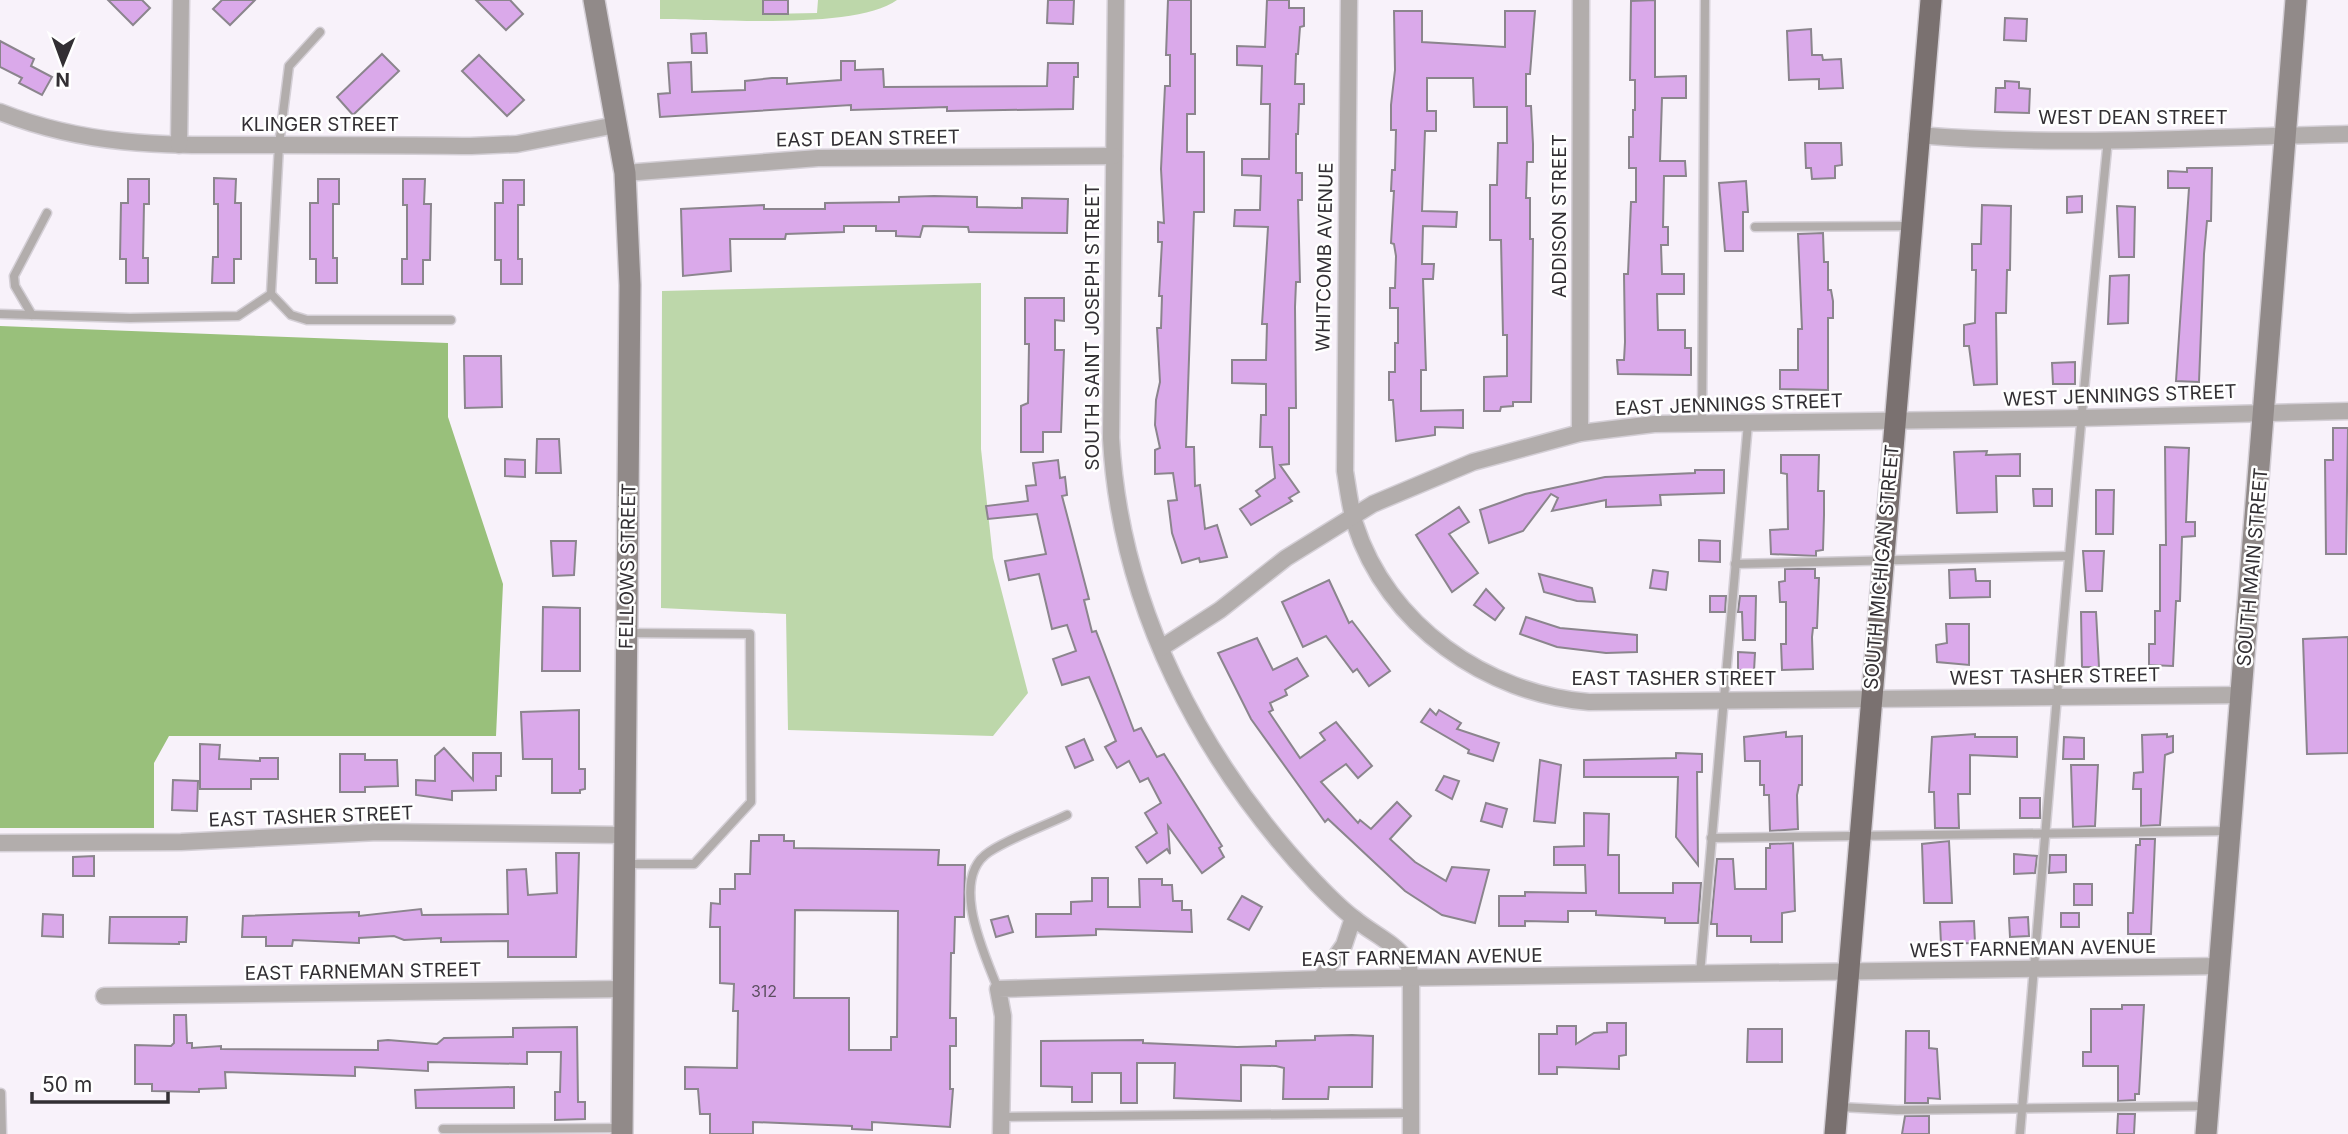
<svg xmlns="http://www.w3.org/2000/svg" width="2348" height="1134" font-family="Inter,sans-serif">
  <rect width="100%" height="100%" fill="#f8f2fa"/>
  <g fill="#bdd7aa">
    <path d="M660,0H763L764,14L817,13L818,0H897C857,30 714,19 660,19Z"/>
    <polygon points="981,283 981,449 993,558 1028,693 993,736 788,730 786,614 661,608 662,291"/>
  </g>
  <polygon fill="#99c07b" points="0,326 448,343 448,417 503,584 496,736 169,736 154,763 154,828 0,828"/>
  <g fill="#daa9ea" stroke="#8b858d" stroke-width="2" fill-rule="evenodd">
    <polygon points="108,0 142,0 150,8 133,25"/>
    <polygon points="222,0 255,0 230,25 213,9"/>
    <polygon points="476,0 510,0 523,14 506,30"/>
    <rect x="763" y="0" width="25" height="14"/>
    <polygon points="1048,0 1074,0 1073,24 1047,23"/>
    <polygon points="1168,0 1191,0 1191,54 1195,54 1195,114 1187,114 1187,152 1204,152 1204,212 1194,212 1186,447 1194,447 1195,486 1200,485 1205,529 1217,525 1227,557 1200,562 1199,558 1182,563 1172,533 1168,501 1177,500 1173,473 1155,474 1155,450 1160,448 1155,425 1156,400 1160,382 1157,328 1161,328 1162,296 1159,296 1162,242 1158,242 1158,222 1164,223 1161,169 1165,86 1170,86 1170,55 1166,55"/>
    <polygon points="1267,0 1289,0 1289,8 1304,8 1304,26 1300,27 1298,54 1296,54 1295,84 1304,84 1304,104 1299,104 1298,134 1296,134 1296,173 1302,173 1302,200 1298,200 1300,282 1296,282 1295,307 1296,408 1289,408 1289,464 1280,465 1299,492 1289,498 1292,501 1251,525 1240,509 1260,496 1256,491 1275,478 1272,447 1260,447 1261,415 1266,415 1266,384 1232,383 1232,360 1266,360 1267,324 1262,324 1268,227 1234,226 1235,210 1260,210 1261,176 1242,175 1242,159 1269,159 1270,104 1261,104 1262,66 1237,65 1237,46 1265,47"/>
    <polygon points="1655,0 1655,77 1686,76 1686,98 1662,98 1660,161 1685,161 1686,176 1664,176 1663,227 1668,227 1668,245 1661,245 1662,274 1684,274 1684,294 1657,294 1658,330 1685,330 1685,348 1691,348 1691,375 1618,374 1617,360 1624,360 1625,342 1624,274 1628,274 1631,202 1636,202 1636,168 1629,168 1629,137 1633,137 1633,110 1635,110 1635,80 1630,80 1631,1"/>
    <polygon points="1394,11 1422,11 1422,42 1505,47 1505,11 1535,11 1530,74 1526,74 1526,106 1531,106 1533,144 1533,162 1527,162 1526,198 1530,198 1530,239 1533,239 1531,402 1513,402 1513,406 1501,407 1500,411 1484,411 1484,377 1507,376 1507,335 1503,335 1501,240 1490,240 1490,185 1497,185 1498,143 1507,143 1507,107 1474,107 1473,78 1427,78 1427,111 1436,111 1436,131 1425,131 1422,211 1457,212 1456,227 1423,226 1422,264 1434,264 1433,279 1423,279 1426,370 1421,370 1421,411 1463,410 1463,428 1435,427 1435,435 1396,441 1393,400 1389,400 1389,372 1395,372 1395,343 1398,343 1398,308 1390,308 1390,288 1395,288 1396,256 1394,244 1391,243 1394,191 1391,191 1392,170 1395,170 1396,130 1391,130 1391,105 1395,70"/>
    <polygon points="2005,18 2027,19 2026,41 2004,40"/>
    <polygon points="1811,29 1812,55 1822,55 1823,60 1841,59 1843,88 1819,89 1819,79 1789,80 1787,31"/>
    <polygon points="706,33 707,53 692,53 691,34"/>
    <polygon points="0,41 34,59 31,66 52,77 42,95 19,83 22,78 0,67"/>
    <polygon points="382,54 399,71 353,115 337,97"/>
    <polygon points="479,55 524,100 507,116 462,71"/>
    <polygon points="841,61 855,61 855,70 883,69 884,87 1047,86 1048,63 1078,63 1078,77 1074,77 1073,109 947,111 947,107 851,110 851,105 660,117 658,94 670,93 668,63 691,62 692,92 745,90 745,81 772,78 787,78 787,84 841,80"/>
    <polygon points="2005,81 2019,82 2019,88 2030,89 2029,113 1995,112 1996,88 2005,88"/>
    <polygon points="1805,143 1841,143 1842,165 1835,166 1835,178 1812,179 1811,168 1806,168"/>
    <polygon points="2187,168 2212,168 2211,221 2207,221 2204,254 2199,382 2176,381 2189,188 2168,188 2168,171 2187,172"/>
    <polygon points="214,178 236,179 235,203 241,203 241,259 234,259 234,283 212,283 213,257 218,257 218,204 214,204"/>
    <polygon points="128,179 149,179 149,204 144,204 143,258 148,258 148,283 126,283 126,259 120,259 121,203 128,203"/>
    <polygon points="318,179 339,179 339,204 333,204 333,258 337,258 337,283 316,283 316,259 310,259 310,203 318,203"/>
    <polygon points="403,179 425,179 424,204 431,204 430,260 423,260 423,284 402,284 402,259 407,259 407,205 403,205"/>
    <polygon points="503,180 524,180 524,205 518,205 518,259 522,259 522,284 501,284 501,260 495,260 495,203 503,203"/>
    <polygon points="1746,181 1748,212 1743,212 1743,251 1725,251 1719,183"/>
    <polygon points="934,196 977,197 977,207 1022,208 1022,198 1068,199 1067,233 969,232 968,227 923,226 920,237 896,236 896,231 876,231 876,226 844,226 844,232 786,234 785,239 730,239 731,271 683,276 681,209 764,205 764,209 825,209 825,203 899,202 899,197"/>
    <polygon points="2082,196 2082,212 2067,213 2067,197"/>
    <polygon points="1982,205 2011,206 2010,270 2007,270 2006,313 1996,313 1997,384 1974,385 1969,346 1964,346 1964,325 1975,323 1976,270 1972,270 1972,244 1981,244"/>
    <polygon points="2117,206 2135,207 2134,257 2119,257"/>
    <polygon points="1823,233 1824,262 1828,262 1828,290 1831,290 1833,301 1833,318 1828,318 1828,390 1780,389 1780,370 1798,370 1798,329 1802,329 1798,234"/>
    <polygon points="2129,275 2128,323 2108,324 2110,276"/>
    <polygon points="1025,298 1064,298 1064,321 1055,320 1055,350 1064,350 1061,432 1043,432 1043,452 1021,452 1021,406 1028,403 1029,344 1025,344"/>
    <polygon points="464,356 501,356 502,407 465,408"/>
    <polygon points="2075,362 2075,384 2053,384 2052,363"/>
    <polygon points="2333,428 2348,428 2346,554 2326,554 2325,460 2333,460"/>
    <polygon points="537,439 559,439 561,473 536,473"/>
    <polygon points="2165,447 2189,448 2186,522 2195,522 2195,536 2182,537 2180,601 2176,601 2173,666 2149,665 2149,644 2155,644 2155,611 2160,611 2160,545 2166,545"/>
    <polygon points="1987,451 1986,455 2020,454 2020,476 1996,476 1997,512 1957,513 1954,452"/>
    <polygon points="1781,455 1819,455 1818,491 1824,491 1824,515 1823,550 1816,551 1816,556 1771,554 1770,530 1788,529 1787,474 1781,473"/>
    <polygon points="505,459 525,460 525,477 505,476"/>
    <polygon points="1058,460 1060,478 1065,477 1067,495 1062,496 1089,599 1084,600 1092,632 1096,631 1134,731 1141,728 1157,757 1164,754 1222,846 1219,848 1224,857 1202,873 1168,826 1170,854 1167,849 1147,863 1136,847 1157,833 1145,813 1161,803 1148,778 1140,782 1129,761 1117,768 1105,747 1116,741 1089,677 1062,685 1053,659 1076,651 1067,625 1052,629 1039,574 1009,580 1005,561 1046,554 1037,514 988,519 986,506 1028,501 1026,486 1036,485 1033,463"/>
    <polygon points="1695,470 1724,470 1724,493 1660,495 1661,505 1606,507 1606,500 1552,511 1558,498 1551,494 1523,531 1489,543 1480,510 1525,494 1605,477 1695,473"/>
    <polygon points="2033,489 2052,489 2052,506 2034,506"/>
    <polygon points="2096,490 2114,490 2113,534 2096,534"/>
    <polygon points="1459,507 1469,522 1449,534 1478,573 1452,592 1416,535"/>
    <polygon points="1699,540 1720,541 1720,562 1699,561"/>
    <polygon points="551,541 576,541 574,575 553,576"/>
    <polygon points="2083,551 2104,551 2102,591 2086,591"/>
    <polygon points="1785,569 1815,569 1815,578 1819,578 1817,628 1813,628 1812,637 1813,669 1782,670 1781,644 1786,644 1786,602 1780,602 1779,582 1785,581"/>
    <polygon points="1975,569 1976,581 1990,581 1990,597 1950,598 1949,570"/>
    <polygon points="1653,570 1668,572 1666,590 1650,588"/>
    <polygon points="1539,574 1592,588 1595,602 1577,601 1544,592"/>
    <polygon points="1329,580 1349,623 1352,621 1390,671 1369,686 1357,669 1353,672 1326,636 1303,647 1282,602"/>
    <polygon points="1486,589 1504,608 1495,620 1474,605"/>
    <polygon points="1710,596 1726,596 1725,612 1710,612"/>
    <polygon points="1740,596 1756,596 1755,640 1743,640 1742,612 1738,612"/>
    <polygon points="543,607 580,608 580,671 542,671"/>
    <polygon points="2081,612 2096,612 2099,667 2082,667"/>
    <polygon points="1526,617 1560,628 1637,635 1637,652 1606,653 1557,647 1520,634"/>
    <polygon points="1946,624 1969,624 1969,665 1937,662 1936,645 1947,643"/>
    <polygon points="2348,637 2348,753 2307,754 2303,639"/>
    <polygon points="1257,638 1273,670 1297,658 1308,676 1285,690 1287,695 1270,703 1273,710 1269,712 1300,758 1325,740 1320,733 1336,722 1372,766 1358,778 1346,764 1321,782 1358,823 1360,820 1371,829 1397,802 1411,816 1390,839 1415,862 1446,881 1452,867 1489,870 1475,923 1442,915 1405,891 1328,819 1325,822 1251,719 1218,653"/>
    <polygon points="1738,652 1755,653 1754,671 1738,670"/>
    <polygon points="1430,709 1436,715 1439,710 1461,723 1457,729 1499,743 1493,761 1468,753 1469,750 1421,722"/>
    <polygon points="579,710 579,769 585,769 585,789 580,790 580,793 552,793 552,759 523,759 521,712"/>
    <polygon points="1786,732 1786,737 1802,736 1802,785 1799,785 1797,795 1798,829 1770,831 1769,795 1764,795 1764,785 1760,785 1760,761 1745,761 1744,737"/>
    <polygon points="1975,734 1975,737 2017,737 2017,757 1970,755 1970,794 1958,794 1959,828 1935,828 1934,792 1929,792 1932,737"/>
    <polygon points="2167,734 2167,737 2173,736 2173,752 2165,755 2160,825 2141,826 2141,789 2133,789 2134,773 2143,772 2142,735"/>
    <polygon points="2064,737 2084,738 2084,759 2063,759"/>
    <polygon points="1084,739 1093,760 1075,768 1066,747"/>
    <polygon points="200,744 220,745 219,759 260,761 260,758 278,758 278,779 251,779 251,789 200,789"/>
    <polygon points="444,748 473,780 473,753 501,753 501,776 496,776 496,790 452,791 452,800 416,795 416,780 435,781 435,756"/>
    <polygon points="1676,753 1702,754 1702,772 1697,772 1698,865 1676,837 1678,777 1584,777 1584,760 1676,758"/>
    <polygon points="340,754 365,754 365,760 397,760 398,786 365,787 365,792 340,792"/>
    <polygon points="1540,760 1561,765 1555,823 1534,821"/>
    <polygon points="2071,765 2098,765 2095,826 2073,827"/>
    <polygon points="1444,776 1459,781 1452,799 1436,790"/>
    <polygon points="173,780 198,781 197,811 172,810"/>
    <rect x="2020" y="798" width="20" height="20"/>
    <polygon points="1486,803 1507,809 1502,827 1481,821"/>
    <polygon points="1584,813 1609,814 1608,855 1619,855 1619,893 1673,893 1673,883 1701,883 1698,923 1665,923 1665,918 1596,915 1596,911 1568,911 1568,922 1525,921 1525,926 1499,926 1499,896 1525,896 1525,892 1586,893 1585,865 1554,865 1554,847 1584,846"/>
    <path d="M759,835H784V841H794V848L939,850L938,865H965L964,917H955L954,953H951L950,1018H956V1046H950V1089H953L950,1127L872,1122V1130L852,1129V1126L753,1122V1134H710V1114H700L698,1089H685V1067L737,1068L738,1011H733L734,984L720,983V927H710L711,903L720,904V889H735V874H750L751,841H759ZM795,910L898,911L897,1037H891V1050H849V998H794Z"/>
    <polygon points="2140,839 2155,839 2151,934 2128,934 2128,913 2133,913 2136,845 2140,845"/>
    <polygon points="1949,841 1952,903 1924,903 1922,844"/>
    <polygon points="1793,843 1795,911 1782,913 1782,942 1751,942 1751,936 1717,936 1717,924 1711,924 1717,859 1733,859 1735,889 1766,889 1766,848 1770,848 1770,844"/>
    <polygon points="556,853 579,853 576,957 508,957 508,941 441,942 441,938 404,940 394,936 359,938 359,943 293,940 292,946 266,946 266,937 242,937 243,916 359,912 359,916 421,909 422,915 508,914 507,870 526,869 528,895 557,893"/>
    <polygon points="2014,854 2037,856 2035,873 2014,874"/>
    <polygon points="2050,855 2066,855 2066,872 2049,873"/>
    <polygon points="94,856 94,876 73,876 73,857"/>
    <polygon points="1092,878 1108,878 1108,907 1140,907 1139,879 1162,879 1162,885 1172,885 1173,901 1182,901 1182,910 1191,910 1192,932 1096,929 1096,935 1036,937 1036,914 1071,914 1071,902 1092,901"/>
    <rect x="2074" y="884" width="18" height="21"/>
    <polygon points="1242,896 1262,907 1249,930 1228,919"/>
    <rect x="2061" y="913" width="18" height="14"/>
    <polygon points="43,914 63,915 63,937 42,936"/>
    <polygon points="1008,916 1013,932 996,937 991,920"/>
    <polygon points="110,917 187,917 186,942 179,942 179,944 109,943"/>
    <polygon points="2028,917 2029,936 2010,937 2009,918"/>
    <polygon points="1974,921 1975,943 1941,944 1940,922"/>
    <polygon points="2122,1005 2144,1005 2139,1094 2135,1094 2135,1100 2118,1101 2118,1066 2083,1066 2083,1052 2091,1052 2091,1009 2122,1009"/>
    <polygon points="174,1015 186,1015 187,1043 192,1043 192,1048 221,1046 221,1049 378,1050 378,1041 388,1040 437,1044 444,1038 513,1037 513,1028 577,1027 578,1102 585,1102 585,1119 555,1120 555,1092 560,1092 561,1052 527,1052 527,1064 428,1062 428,1071 355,1067 355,1076 225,1072 226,1088 199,1089 199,1092 152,1091 152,1084 135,1084 135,1045 171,1046 174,1043"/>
    <polygon points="1607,1023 1626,1023 1626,1055 1619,1056 1619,1069 1557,1067 1557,1074 1539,1074 1539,1034 1557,1034 1557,1026 1576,1026 1576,1044 1594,1033 1607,1032"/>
    <polygon points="1748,1029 1782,1029 1782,1062 1747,1062"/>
    <polygon points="1906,1031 1929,1031 1929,1048 1937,1049 1940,1099 1928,1098 1928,1103 1905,1103"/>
    <polygon points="1352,1035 1373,1036 1372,1087 1329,1087 1328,1099 1283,1099 1284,1068 1276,1066 1241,1065 1241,1101 1174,1098 1175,1063 1137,1063 1137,1103 1121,1103 1121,1073 1092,1073 1092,1102 1072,1102 1072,1087 1041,1086 1041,1041 1143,1040 1143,1043 1237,1047 1276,1046 1276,1041 1315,1040 1315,1036"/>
    <polygon points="514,1087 514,1108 416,1108 415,1090"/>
    <polygon points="2118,1114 2135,1114 2134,1134 2117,1134"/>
    <polygon points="1905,1116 1929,1116 1929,1134 1902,1134"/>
  </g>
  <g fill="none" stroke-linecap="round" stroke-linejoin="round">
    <defs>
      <g id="lane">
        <polyline points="1755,227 1910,226"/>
        <polyline points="271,294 291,315 307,320 451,320"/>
        <polyline points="0,314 130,318 238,316 271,294 279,145 289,66 320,32"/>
        <polyline points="32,315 15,286 14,276 47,213"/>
        <polyline points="1702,423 1705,0"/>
        <polyline points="1735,564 2068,556"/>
        <polyline points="1711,838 2227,831"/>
        <polyline points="627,864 694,864 751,802 750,634 627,633"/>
        <polyline points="1700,974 1748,423"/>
        <path d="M998,989C985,955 948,879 989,852C1012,837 1042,827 1067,815"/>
        <polyline points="1,1093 2,1134"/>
        <polyline points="1840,1107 1897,1110 2208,1106"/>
        <polyline points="1001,1117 1411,1113"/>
        <polyline points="443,1129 622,1128"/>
        <path d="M2020,1134C2048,802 2075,471 2108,139"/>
      </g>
      <g id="street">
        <path d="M1116,0L1111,438C1120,606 1201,761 1316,883C1328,895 1341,909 1355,919C1370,932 1393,942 1405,958C1409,963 1410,972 1411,978V1134"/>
        <path d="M1349,0L1345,471C1348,489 1350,507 1355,524C1387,625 1487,694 1589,702L2242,695"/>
        <path d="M0,112C94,149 175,145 273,145C339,145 405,145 471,146L517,144L616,125"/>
        <path d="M1917,135C2060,147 2205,137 2348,134"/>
        <polyline points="179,145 181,0"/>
        <polyline points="625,173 818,158 1114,156"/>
        <polyline points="1580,433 1581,0"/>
        <polyline points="1161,648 1220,610 1286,558 1373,504 1473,462 1580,433 1654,424 2080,418 2348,411"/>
        <polyline points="0,843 181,842 378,832 624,835"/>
        <polyline points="1320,979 1344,945 1353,918"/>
        <polyline points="104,996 623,989"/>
        <polyline points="1001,1134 1003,1016 998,989 1320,979 2220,966"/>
      </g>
      <g id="secondary">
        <polyline points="594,0 625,173 630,285 622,1134"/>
        <polyline points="2206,1134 2296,0"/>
      </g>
      <polyline id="primary" points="1835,1134 1931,0"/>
    </defs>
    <use href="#lane" stroke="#d4cfd6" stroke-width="11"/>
    <use href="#street" stroke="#d4cfd6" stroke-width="19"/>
    <use href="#secondary" stroke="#d4cfd6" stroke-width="24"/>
    <use href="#primary" stroke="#d4cfd6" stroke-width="24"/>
    <use href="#lane" stroke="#b2adac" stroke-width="8"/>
    <use href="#street" stroke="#b2adac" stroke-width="16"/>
    <use href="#secondary" stroke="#918a89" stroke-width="21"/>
    <use href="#primary" stroke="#7a7170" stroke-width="21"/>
  </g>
  <g text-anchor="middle" stroke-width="5" stroke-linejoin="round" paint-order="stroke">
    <g font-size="16" fill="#5c4e61">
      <text x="764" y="997">312</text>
    </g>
    <g font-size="19" fill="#322f33" stroke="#fff">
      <text x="2133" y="124">WEST DEAN STREET</text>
      <text x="320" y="131">KLINGER STREET</text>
      <text transform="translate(868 138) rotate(-1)" y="7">EAST DEAN STREET</text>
      <text transform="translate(1559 216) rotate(-90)" y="7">ADDISON STREET</text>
      <text transform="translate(1324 257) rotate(-89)" y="7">WHITCOMB AVENUE</text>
      <text transform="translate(1092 327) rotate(-90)" y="7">SOUTH SAINT JOSEPH STREET</text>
      <text transform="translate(2120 395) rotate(-2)" y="7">WEST JENNINGS STREET</text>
      <text transform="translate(1729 404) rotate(-2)" y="7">EAST JENNINGS STREET</text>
      <text transform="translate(627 566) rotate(-89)" y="7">FELLOWS STREET</text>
      <text transform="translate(1881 567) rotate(-85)" y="7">SOUTH MICHIGAN STREET</text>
      <text transform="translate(2252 567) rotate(-85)" y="7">SOUTH MAIN STREET</text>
      <text transform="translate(2055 676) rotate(-1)" y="7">WEST TASHER STREET</text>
      <text x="1674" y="685">EAST TASHER STREET</text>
      <text transform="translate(311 816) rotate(-2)" y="7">EAST TASHER STREET</text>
      <text transform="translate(2033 948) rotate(-1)" y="7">WEST FARNEMAN AVENUE</text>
      <text transform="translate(1422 957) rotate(-1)" y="7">EAST FARNEMAN AVENUE</text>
      <text transform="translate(363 971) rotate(-1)" y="7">EAST FARNEMAN STREET</text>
    </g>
  </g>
  <g transform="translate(63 63) rotate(181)" stroke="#ffffff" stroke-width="5" paint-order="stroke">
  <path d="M0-5L12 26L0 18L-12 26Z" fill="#322f33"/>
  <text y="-10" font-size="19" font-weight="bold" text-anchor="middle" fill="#322f33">N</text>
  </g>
  <path d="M32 1092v10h136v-10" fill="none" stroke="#322f33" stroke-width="3.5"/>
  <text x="42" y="1092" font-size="21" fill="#322f33" stroke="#ffffff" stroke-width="5" paint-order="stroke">50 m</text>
</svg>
